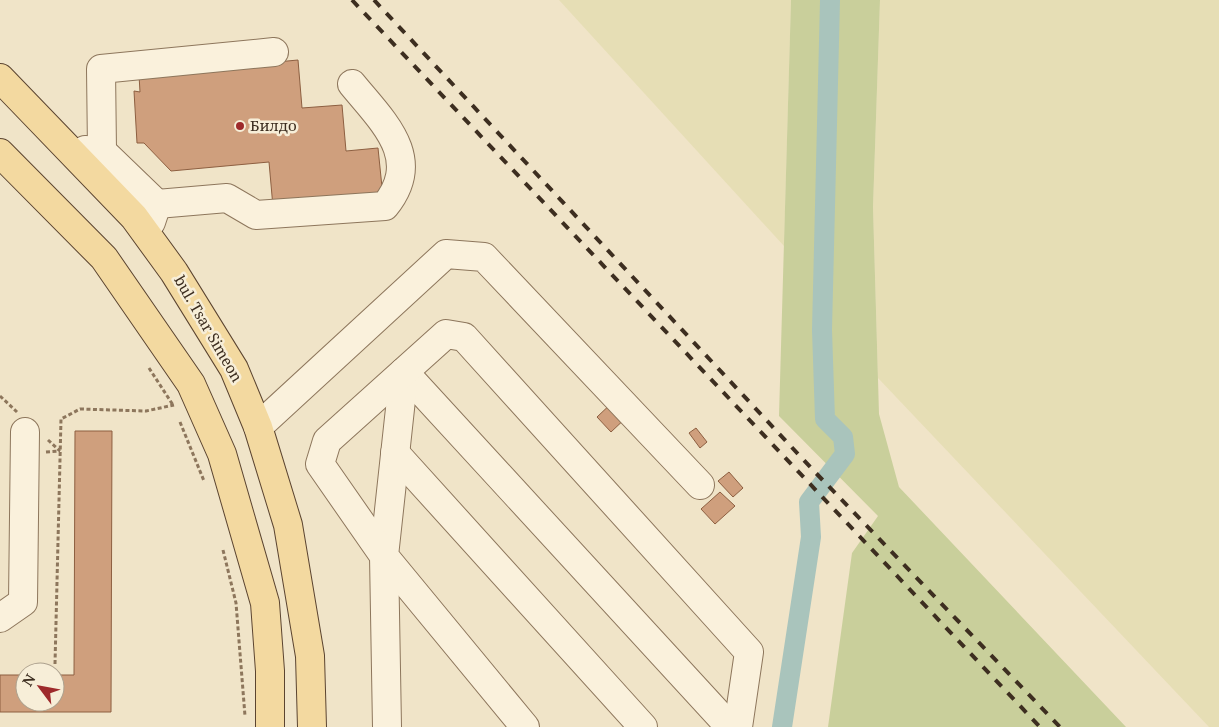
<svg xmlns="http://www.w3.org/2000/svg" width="1219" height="727" font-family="'Noto Serif',serif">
  <rect width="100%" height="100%" fill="#f0e4c8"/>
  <g fill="#e6deb5">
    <polygon points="559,0 791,0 784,246"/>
    <polygon points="880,0 1219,0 1219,727 1209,727 878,378 873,207"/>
  </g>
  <polygon fill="#c9cf9b" points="791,0 880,0 873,207 879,414 899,487 1126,727 828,727 852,553 878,516 779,416"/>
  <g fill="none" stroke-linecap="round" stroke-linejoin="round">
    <polyline stroke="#a9c4bc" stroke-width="20" points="782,727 811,537 809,502 845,454 843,437 825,419 822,330 830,0"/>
  </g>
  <g fill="#cf9f7d" stroke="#8d5f41">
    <polygon points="298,60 302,108 342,105 346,151 378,148 383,197 273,207 269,162 171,171 144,143 137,143 134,91 140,92 139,75"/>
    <polygon points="615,400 629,415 611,432 597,417"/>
    <polygon points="696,428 707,442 700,448 689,433"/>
    <polygon points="75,431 112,431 111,712 0,712 0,675 25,675 25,702 55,702 55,675 74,675"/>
    <polygon points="729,472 743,488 733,497 718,481"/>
    <polygon points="720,492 735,506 715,524 701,509"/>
  </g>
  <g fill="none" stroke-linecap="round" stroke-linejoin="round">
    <defs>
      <g id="minor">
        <polyline points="85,150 102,151 157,204 151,222"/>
        <polyline points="102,151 101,69 274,52"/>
        <path d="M157,204L227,198L256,215L385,206C424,158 383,122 352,84"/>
        <polyline points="404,372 730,727"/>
        <polyline points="404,372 384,556 525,727"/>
        <polyline points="258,427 446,254 484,257 700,485"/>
        <polyline points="395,453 643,727"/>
        <polyline points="0,618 23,602 25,432"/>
        <polyline points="387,727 384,556 320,464 327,441 446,334 464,337 749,652 738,727"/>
      </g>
      <g id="major">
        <polyline points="0,78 134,217 174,272 234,369 258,427 288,525 310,656 312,727"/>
        <polyline points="0,153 104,258 191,384 222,454 265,603 270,671 270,727"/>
      </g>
    </defs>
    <use href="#minor" stroke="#8d765c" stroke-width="30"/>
    <use href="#major" stroke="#5b4430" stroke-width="30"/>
    <g stroke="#8d765c" stroke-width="3" stroke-dasharray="4 2.5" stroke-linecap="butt">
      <polyline points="149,368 173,405"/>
      <polyline points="0,396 17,412"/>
      <polyline points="180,422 204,481"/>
      <polyline points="48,440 60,451"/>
      <polyline points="46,452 60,451"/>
      <polyline points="223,550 236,603 245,716"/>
      <polyline points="55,664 61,419 80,409 146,411 174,405"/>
    </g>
    <use href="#minor" stroke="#faf1dc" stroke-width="28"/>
    <use href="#major" stroke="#f3d9a0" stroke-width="28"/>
    <g stroke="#3d2e20" stroke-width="4" stroke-dasharray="9 9" stroke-linecap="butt">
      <polyline points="352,0 1040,727"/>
      <polyline points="374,0 813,470 1060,727"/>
    </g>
  </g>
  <circle fill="#9e2a2b" stroke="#f7eed8" stroke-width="2" cx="240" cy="126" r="5"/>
  <g text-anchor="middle" stroke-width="5" stroke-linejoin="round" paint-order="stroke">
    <g font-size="15" fill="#3d2e20" stroke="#f7eed8" text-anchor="start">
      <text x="250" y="131">Билдо</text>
    </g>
    <g font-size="15" fill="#3d2e20" stroke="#f7eed8">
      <text transform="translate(208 329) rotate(60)" y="5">bul. Tsar Simeon</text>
    </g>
  </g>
  <g transform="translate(40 687) rotate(302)"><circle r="24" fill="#f7eed8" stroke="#ada18e"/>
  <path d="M0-4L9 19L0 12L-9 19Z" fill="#9e2a2b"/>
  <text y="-8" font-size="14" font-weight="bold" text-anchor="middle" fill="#3d2e20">N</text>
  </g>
</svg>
